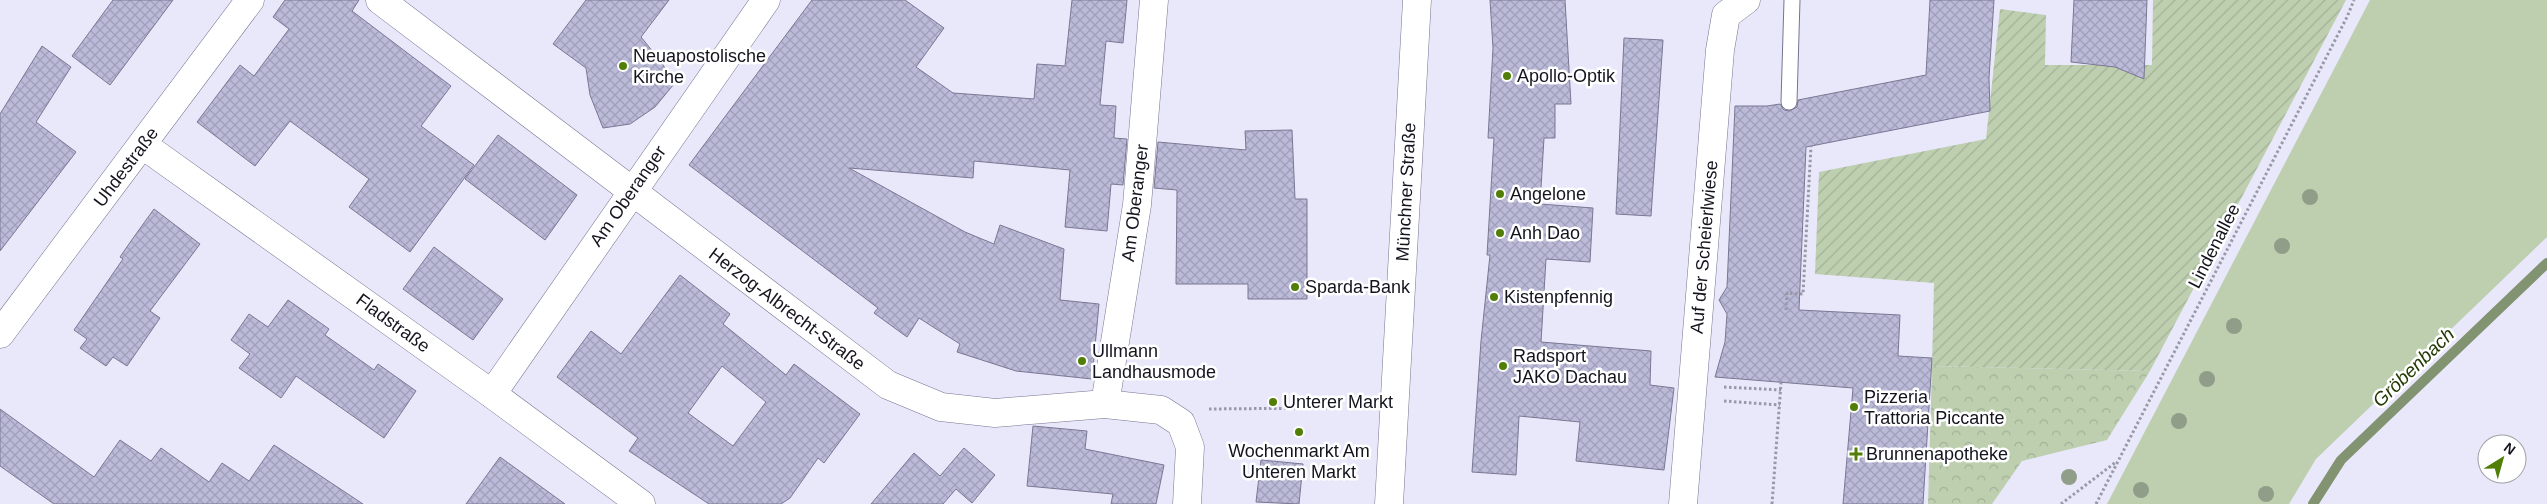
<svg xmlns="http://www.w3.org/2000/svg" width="2547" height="504" font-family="Arial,sans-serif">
  <defs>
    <pattern id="park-crowns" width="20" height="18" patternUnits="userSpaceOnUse" patternTransform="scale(1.25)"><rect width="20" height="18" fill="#becfb0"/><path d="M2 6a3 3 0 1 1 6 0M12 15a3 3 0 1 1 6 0" fill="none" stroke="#a2b197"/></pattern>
    <pattern id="garden-furrows" width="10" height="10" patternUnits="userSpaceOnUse" patternTransform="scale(1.25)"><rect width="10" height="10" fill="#becfb0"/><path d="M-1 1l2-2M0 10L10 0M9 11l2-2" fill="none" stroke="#a2b197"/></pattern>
    <pattern id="building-cross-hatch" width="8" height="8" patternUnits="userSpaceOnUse" patternTransform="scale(1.25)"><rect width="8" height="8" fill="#bbbad8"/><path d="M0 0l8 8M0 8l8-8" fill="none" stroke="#a09fb9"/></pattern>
  </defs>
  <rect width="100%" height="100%" fill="#e9e8fb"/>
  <polygon fill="#becfb0" points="2370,0 2547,0 2547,237 2316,459 2289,504 2107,504"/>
  <polygon fill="url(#park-crowns)" points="1932,366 2150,371 2107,440 2022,461 1992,504 1928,504"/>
  <polygon fill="url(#garden-furrows)" points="2153,0 2346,0 2150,371 1932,366 1934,283 1815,274 1819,172 1986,139 2000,9 2046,15 2045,65 2152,65"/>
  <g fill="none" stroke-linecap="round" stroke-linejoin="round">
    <polyline stroke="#819371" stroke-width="10" points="2313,504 2341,460 2547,263"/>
  </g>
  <g fill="url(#building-cross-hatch)" stroke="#797793" fill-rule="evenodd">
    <polygon points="113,0 173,0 110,85 72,56"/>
    <polygon points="285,0 359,0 352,11 451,86 421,126 474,165 410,252 349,207 369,179 290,121 255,166 197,122 240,65 254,76 289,29 273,17"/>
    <polygon points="586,0 669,0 641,37 662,63 674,84 655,107 630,124 603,128 590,95 586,68 553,44"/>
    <polygon points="812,0 905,0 944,28 916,67 953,93 1034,99 1037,64 1065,66 1072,0 1127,0 1123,43 1106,41 1100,105 1116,106 1114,138 1127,139 1123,185 1111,184 1107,231 1065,227 1070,170 974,161 973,178 849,168 965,232 994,244 1000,225 1064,249 1060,300 1099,304 1092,379 1016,371 957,352 960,344 919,318 907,337 874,313 878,308 689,165"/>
    <polygon points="1490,0 1565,0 1571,104 1555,104 1555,138 1544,138 1540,204 1593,208 1590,262 1546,259 1541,342 1651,351 1650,385 1674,388 1664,470 1576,461 1580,422 1519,416 1516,475 1472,472 1481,341 1490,255 1487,255 1494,138 1488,138 1493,48"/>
    <polygon points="1930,0 1994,0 1989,78 1990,111 1806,147 1799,310 1900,315 1898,356 1932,358 1923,504 1843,504 1853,388 1715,377 1725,342 1727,314 1719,300 1727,287 1735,106 1767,106 1780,104 1784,110 1789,111 1797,107 1798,100 1926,75"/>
    <polygon points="2074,0 2147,0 2144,79 2115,67 2071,62"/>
    <polygon points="1624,38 1663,40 1651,216 1616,214"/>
    <polygon points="42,46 71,67 36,122 76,152 0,251 0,114"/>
    <polygon points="1292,130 1295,199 1307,199 1307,299 1248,299 1248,284 1176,284 1177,190 1154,188 1158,142 1246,150 1245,131"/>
    <polygon points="498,135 577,195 545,240 465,179"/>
    <polygon points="154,209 200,244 150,311 160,318 127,366 113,357 106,366 80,348 87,339 74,330 123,259 120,257 131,241"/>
    <polygon points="434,247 503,299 473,340 403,289"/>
    <path d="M680,275L730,314L723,324L786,375L794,364L860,414L824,463L818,458L790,498L781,504H709L629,451L638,438L557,377L591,331L621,354ZM722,366L766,402L733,446L688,413Z"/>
    <polygon points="288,300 329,329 325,335 374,370 378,364 416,391 384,438 296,376 281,398 239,368 250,354 231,340 249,314 268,327"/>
    <polygon points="0,409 94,477 120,440 151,461 161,448 209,482 222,463 249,481 274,445 363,504 54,504 0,466"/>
    <polygon points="1033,426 1087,431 1085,449 1164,465 1156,504 1111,504 1113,494 1027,486"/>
    <polygon points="964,448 995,475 972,503 956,489 943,504 871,504 914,453 940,476"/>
    <polygon points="500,457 565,504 466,504"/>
    <polygon points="1261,460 1303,464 1299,504 1256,502"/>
  </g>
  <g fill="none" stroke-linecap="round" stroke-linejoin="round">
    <defs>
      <polyline id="lane" points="1789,102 1792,0"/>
      <g id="street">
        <polyline points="380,0 888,385 941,407 995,413 1105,404 1161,410 1181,423 1190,447 1187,504"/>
        <polyline points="143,145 492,394 641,504"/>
        <polyline points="0,334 250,0"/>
        <polyline points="492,394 766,0"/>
        <polyline points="1105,404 1137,205 1154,0"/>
        <polyline points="1683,504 1720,50 1726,15 1746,0"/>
      </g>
      <polyline id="secondary" points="1389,504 1417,0"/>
    </defs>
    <use href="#lane" stroke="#76748f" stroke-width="17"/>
    <use href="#street" stroke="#76748f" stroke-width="29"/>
    <use href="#secondary" stroke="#76748f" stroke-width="29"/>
    <g stroke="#9898a7" stroke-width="3" stroke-dasharray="2.5 2.5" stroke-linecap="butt">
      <polyline points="1786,310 1787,293 1803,294 1811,146"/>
      <polyline points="1724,387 1781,390"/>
      <polyline points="1724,401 1780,405"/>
      <polyline points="1209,409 1328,408"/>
      <polyline points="1772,504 1781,383"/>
      <polyline points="2061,504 2116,462"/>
      <polyline points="2096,504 2347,17 2354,0"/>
    </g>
    <use href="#lane" stroke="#fff" stroke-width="15"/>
    <use href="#street" stroke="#fff" stroke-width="28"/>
    <use href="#secondary" stroke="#fff" stroke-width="28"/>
  </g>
  <g fill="#8f9d89">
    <circle cx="2310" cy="197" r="8"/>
    <circle cx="2282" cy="246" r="8"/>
    <circle cx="2234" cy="326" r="8"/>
    <circle cx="2207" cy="379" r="8"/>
    <circle cx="2179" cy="421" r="8"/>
    <circle cx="2069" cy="477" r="8"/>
    <circle cx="2141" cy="490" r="8"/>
    <circle cx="2266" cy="494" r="8"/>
  </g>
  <g fill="#507e07" stroke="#fff" stroke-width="2">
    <circle cx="623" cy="66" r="5"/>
    <circle cx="1507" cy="76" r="5"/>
    <circle cx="1500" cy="194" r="5"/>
    <circle cx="1500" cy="233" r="5"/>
    <circle cx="1295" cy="287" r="5"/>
    <circle cx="1494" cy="297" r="5"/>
    <circle cx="1082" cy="361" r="5"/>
    <circle cx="1503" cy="366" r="5"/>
    <circle cx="1273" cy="402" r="5"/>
    <circle cx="1854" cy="407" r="5"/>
    <circle cx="1299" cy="432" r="5"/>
    <path d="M1853.5 446.5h5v5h5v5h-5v5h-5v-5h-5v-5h5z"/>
  </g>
  <g text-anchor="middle" stroke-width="5" stroke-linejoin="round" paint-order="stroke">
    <g font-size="18" fill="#14141e" stroke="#fff" text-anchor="start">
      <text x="633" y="62">Neuapostolische<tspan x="633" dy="21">Kirche</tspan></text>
      <text x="1517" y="82">Apollo-Optik</text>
      <text x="1510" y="200">Angelone</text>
      <text x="1510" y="239">Anh Dao</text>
      <text x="1305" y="293">Sparda-Bank</text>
      <text x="1504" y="303">Kistenpfennig</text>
      <text x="1092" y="357">Ullmann<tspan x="1092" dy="21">Landhausmode</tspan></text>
      <text x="1513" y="362">Radsport<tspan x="1513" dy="21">JAKO Dachau</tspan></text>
      <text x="1864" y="403">Pizzeria<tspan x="1864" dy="21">Trattoria Piccante</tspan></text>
      <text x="1283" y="408">Unterer Markt</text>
      <text x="1299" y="457" text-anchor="middle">Wochenmarkt Am<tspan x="1299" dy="21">Unteren Markt</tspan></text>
      <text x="1866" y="460">Brunnenapotheke</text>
    </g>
    <g font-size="18" fill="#14141e" stroke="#fff">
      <text transform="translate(126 167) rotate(-53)" y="6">Uhdestraße</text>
      <text transform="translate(1406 192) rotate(-87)" y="6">Münchner Straße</text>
      <text transform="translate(628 196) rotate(-55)" y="6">Am Oberanger</text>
      <text transform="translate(1135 203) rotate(-83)" y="6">Am Oberanger</text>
      <text transform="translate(2214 246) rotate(-63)" y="6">Lindenallee</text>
      <text transform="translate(1704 247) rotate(-85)" y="6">Auf der Scheierlwiese</text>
      <text transform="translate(787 309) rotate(37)" y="6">Herzog-Albrecht-Straße</text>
      <text transform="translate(393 323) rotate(36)" y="6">Fladstraße</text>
    </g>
    <g font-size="19" font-style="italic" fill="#243b05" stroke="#fff">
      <text transform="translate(2413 367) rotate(-44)" y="7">Gröbenbach</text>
    </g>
  </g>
  <g transform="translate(2502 459) rotate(37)"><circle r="24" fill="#ffffff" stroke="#a1a1a5"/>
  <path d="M0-4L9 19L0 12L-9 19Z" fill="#507e07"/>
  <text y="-8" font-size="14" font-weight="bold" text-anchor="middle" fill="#14141e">N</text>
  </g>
</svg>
